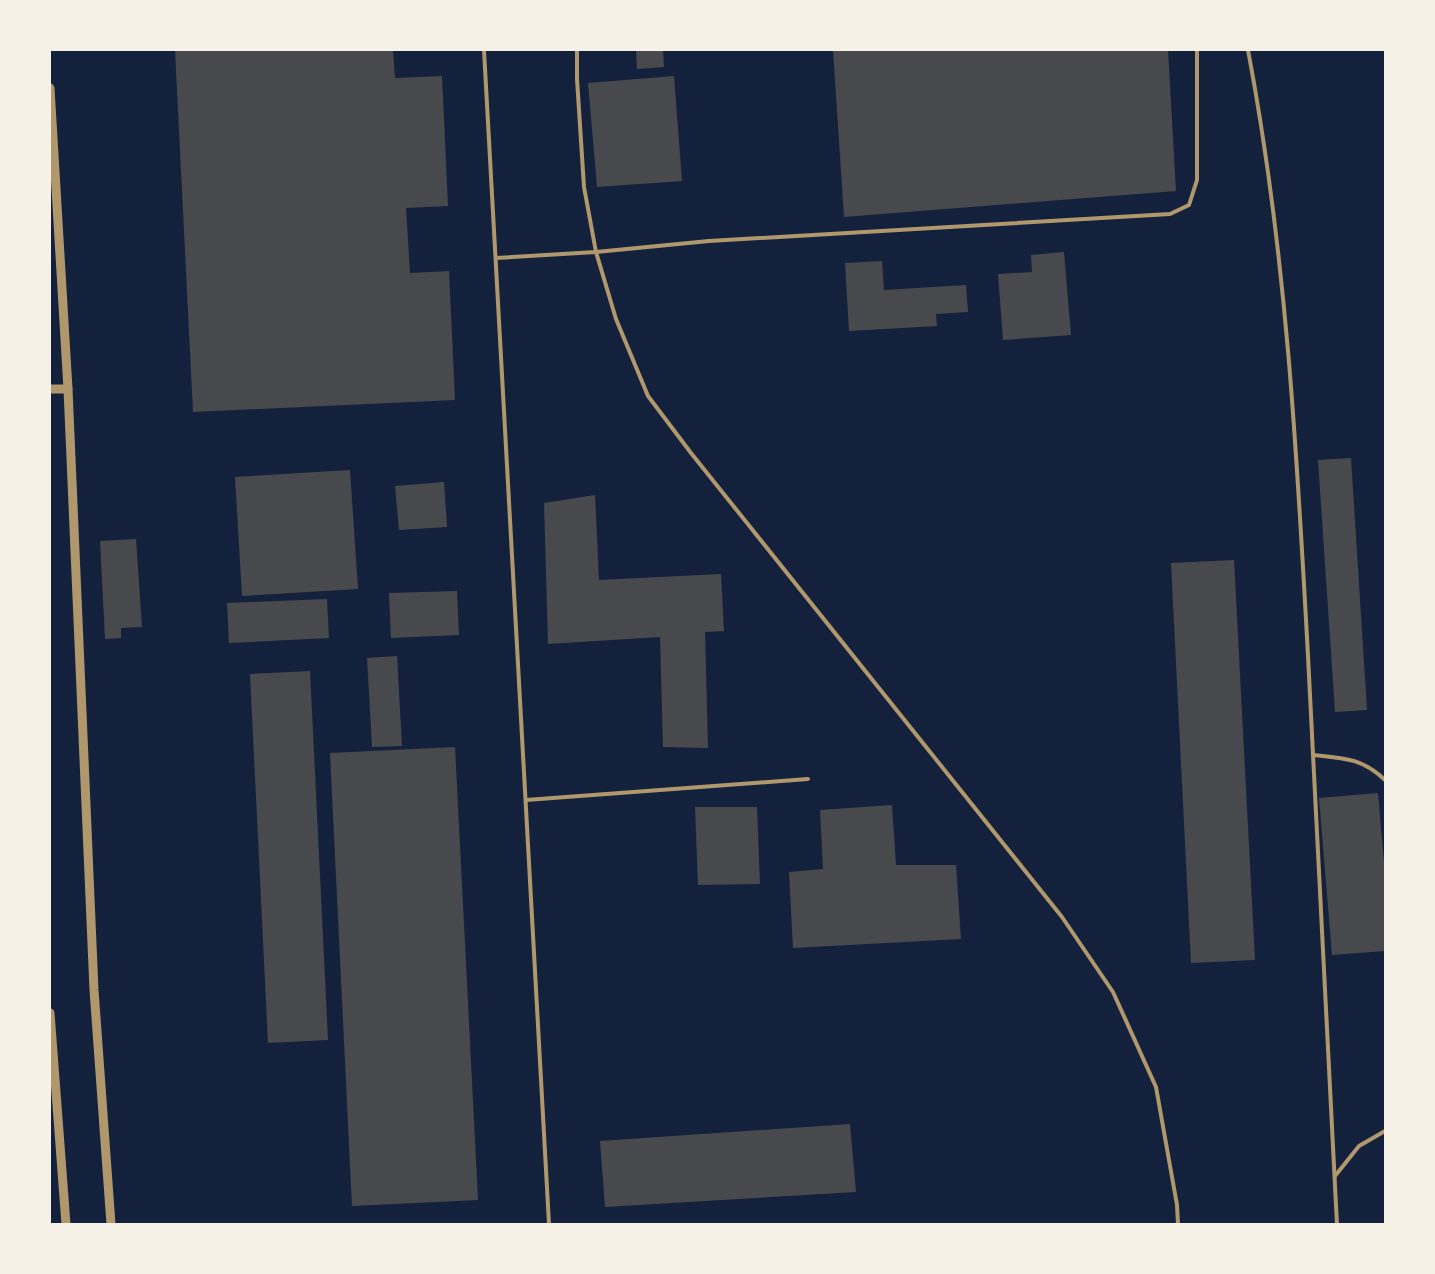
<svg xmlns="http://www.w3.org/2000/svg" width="1435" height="1274" font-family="Manrope,sans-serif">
  <rect width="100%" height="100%" fill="#14213d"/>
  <g fill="#48494c">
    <polygon points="175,50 393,50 395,78 442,76 448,206 406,208 410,273 449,271 455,400 193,412"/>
    <polygon points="636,50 663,50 664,67 637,69"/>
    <polygon points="833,50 1168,50 1176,191 844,217"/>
    <polygon points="674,76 682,181 597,187 588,83"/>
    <polygon points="1064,252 1071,335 1003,340 998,274 1032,272 1031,255"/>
    <polygon points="882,261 884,290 966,285 968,312 936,314 937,326 849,331 845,263"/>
    <polygon points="1351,458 1367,710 1335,712 1318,460"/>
    <polygon points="350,470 358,589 242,596 235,477"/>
    <polygon points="444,482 447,527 399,530 395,486"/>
    <polygon points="595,495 599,580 721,574 724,631 705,632 708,748 663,747 660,637 548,644 544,503"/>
    <polygon points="136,539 142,627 121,628 121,638 105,639 100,541"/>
    <polygon points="1234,560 1255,960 1191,963 1171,563"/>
    <polygon points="457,591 459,635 391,638 389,593"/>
    <polygon points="327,599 329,638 229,643 227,603"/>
    <polygon points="397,656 402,746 372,747 367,658"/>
    <polygon points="310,671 328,1040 268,1043 250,674"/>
    <polygon points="455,747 478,1200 352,1206 330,753"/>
    <polygon points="1378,793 1385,874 1385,951 1332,955 1319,798"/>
    <polygon points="892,805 896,865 956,865 961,939 793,948 789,872 823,869 820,810"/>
    <polygon points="695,807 757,807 760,884 698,885"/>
    <polygon points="850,1124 856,1192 605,1207 600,1141"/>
  </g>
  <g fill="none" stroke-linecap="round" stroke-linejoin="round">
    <g stroke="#b1986c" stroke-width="4">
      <polyline points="484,50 549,1224"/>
      <polyline points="577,50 577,79 584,187 596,252 616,319 648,396 691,453 1062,917 1113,992 1156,1087 1177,1205 1178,1224"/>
      <path d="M1248,50C1286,250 1297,454 1308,656C1318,846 1327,1035 1337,1224"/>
      <polyline points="496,258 596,252 709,241 1170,214 1189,205 1197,180 1197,50"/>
      <path d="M1313,755C1343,758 1362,758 1385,780"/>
      <polyline points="526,800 808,779"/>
      <polyline points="1335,1176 1359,1146 1385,1131"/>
    </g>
    <g stroke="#b1986c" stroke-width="9">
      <polyline points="50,88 68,389 94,990 111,1224"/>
      <polyline points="50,389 68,389"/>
      <polyline points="50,1013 66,1224"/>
    </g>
  </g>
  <rect width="1435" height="1274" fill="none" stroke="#f6f1e7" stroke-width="102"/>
</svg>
